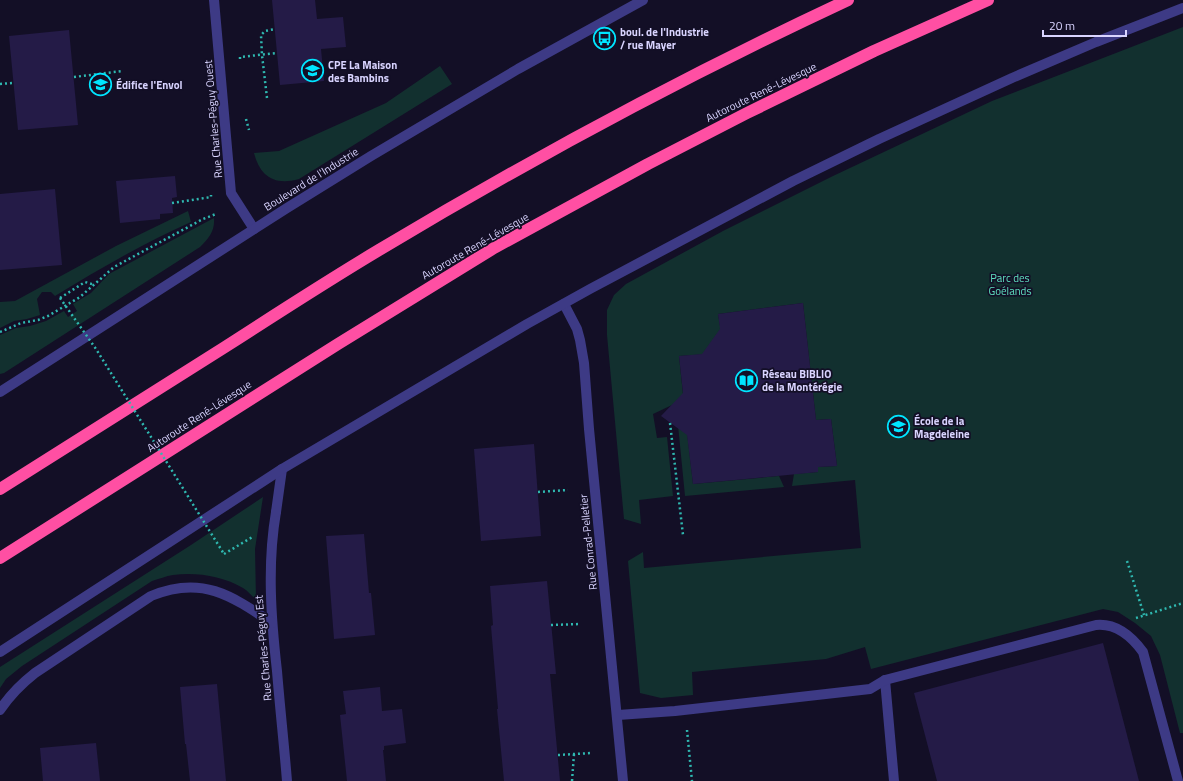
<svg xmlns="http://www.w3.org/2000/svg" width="1183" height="781" font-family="'Titillium Web',sans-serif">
  <rect width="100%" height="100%" fill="#130f26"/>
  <g fill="#12302f">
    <polygon points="1183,27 1183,733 1180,733 1160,655 1151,636 1135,623 1118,612 1103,609 871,669 865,647 826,659 692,672 693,695 661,698 640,693 628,561 643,552 644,568 861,548 855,480 792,486 794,474 818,472 818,467 837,466 831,419 816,420 803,303 718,314 722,338 708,354 679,356 684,404 672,405 653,414 657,438 667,437 673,496 639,500 641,524 624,519 607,335 607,310 614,295 626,284 723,231 833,176 992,101"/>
    <path d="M440,66L452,84L299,179C274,186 260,176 254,153L279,151L386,103Z"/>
    <path d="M188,211L191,222C144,243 99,269 55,296L51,292H42L37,299L40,315L27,319L14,321L0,328V302L15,301L116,246Z"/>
    <path d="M214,218C215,231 209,238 200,247L4,373L0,374V335L16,328L30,326L46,321L64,311L68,317L77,311L73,304L91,293L109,274Z"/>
    <polygon points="686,424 693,484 779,476 784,487 685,496 678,425"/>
    <path d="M263,497L255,549L256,600C252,596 248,591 243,588C223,576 196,572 173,575C166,576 159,579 152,581L22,666L6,679L0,688V667L191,545Z"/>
  </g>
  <g fill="#241b47">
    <polygon points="272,0 315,0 317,19 343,17 346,47 321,49 324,81 280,85"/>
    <polygon points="69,30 78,125 18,130 9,36"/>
    <polygon points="175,176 177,197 172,198 173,213 160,214 160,219 120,223 116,181"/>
    <polygon points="55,189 62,265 0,270 0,194"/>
    <polygon points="803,303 816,420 831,419 837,466 818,467 818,472 693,484 687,435 661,416 683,393 679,356 702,354 720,329 718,314"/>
    <polygon points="534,444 541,536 481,541 474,449"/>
    <polygon points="364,534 369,593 371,593 375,635 334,639 326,536"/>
    <polygon points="547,581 556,674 550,674 560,781 504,781 497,709 498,709 491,626 493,625 490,586"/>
    <polygon points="1103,643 1139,781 937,781 914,693"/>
    <polygon points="217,684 226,781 190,781 186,744 185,744 180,687"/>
    <polygon points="380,687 382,711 402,709 406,743 384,746 384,750 383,750 386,781 347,781 340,715 346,714 343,691"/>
    <polygon points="96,743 100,781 43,781 40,748"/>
  </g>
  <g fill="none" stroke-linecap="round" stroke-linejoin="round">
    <g stroke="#2fb8b0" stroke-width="2.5" stroke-dasharray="2 3" stroke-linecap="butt">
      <polyline points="240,59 240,57 277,53"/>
      <polyline points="74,77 122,71"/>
      <polyline points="0,84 13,83"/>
      <polyline points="267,98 262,55 261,35 265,31 275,29"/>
      <polyline points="246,119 249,130"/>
      <polyline points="172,203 211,197 211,195"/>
      <polyline points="60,298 85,282 95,285"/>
      <polyline points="0,332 21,323 38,320 48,316 80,297 114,267 203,219 216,214"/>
      <polyline points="670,423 683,535"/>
      <polyline points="538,492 568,490"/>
      <polyline points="224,554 254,536"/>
      <polyline points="1127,561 1144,615"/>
      <polyline points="1136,618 1183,603"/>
      <polyline points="551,625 580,624"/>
      <polyline points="687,730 692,781"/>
      <polyline points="558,755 592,753"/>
      <polyline points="572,781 574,754"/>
    </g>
    <g stroke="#3d3a85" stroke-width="10">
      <polyline points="885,680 894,781"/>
      <path d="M618,715L675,711L870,689L885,680L1096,625C1116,623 1132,637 1143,652L1178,781"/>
    </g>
    <g stroke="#3d3a85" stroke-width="10">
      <polyline points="214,0 231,193 254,229"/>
      <polyline points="564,304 577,329 580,340 584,363 589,429 623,781"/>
      <path d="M276,512C267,565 271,618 277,671C280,708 284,744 287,781"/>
      <path d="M0,710C10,695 21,684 35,673L151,596C201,575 231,595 272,623"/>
    </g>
    <g stroke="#3d3a85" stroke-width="10">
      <polyline points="0,392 287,208 371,156 518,69 643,0"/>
      <polyline points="276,512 282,469"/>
      <polyline points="0,652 282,469 527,324 590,289 793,181 879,139 1012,78 1096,42 1183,8"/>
    </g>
    <g stroke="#ff4fa3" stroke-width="12">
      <path d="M0,489C75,442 150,394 225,347C276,314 327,281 379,250C531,159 687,75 848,0"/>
      <polyline points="0,558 338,344 494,248 648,164 747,113 874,51 988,0"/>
    </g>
    <polyline stroke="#2fb8b0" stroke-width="2.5" stroke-dasharray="2 3" stroke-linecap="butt" points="60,298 96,349 224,554"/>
  </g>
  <defs>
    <symbol id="bus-ring" viewBox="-11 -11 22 22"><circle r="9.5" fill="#130f26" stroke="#00e5ff" stroke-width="1.5"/><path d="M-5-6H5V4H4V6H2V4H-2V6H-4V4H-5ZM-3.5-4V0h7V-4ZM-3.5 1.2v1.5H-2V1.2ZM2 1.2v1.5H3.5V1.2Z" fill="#00e5ff"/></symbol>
    <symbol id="school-ring" viewBox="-11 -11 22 22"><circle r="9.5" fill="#130f26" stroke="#00e5ff" stroke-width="1.5"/><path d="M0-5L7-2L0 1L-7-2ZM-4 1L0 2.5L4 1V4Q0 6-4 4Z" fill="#00e5ff"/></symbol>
    <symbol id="university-ring" viewBox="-11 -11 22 22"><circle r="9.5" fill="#130f26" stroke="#00e5ff" stroke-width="1.5"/><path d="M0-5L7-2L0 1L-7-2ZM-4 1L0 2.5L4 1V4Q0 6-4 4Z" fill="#00e5ff"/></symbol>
    <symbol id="library-ring" viewBox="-11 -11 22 22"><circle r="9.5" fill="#130f26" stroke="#00e5ff" stroke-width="1.5"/><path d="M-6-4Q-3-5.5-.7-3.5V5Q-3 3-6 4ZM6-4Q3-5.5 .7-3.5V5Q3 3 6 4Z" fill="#00e5ff"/></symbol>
  </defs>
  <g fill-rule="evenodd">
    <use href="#bus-ring" x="592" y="26" width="25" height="25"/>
    <use href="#school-ring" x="300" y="58" width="25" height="25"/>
    <use href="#university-ring" x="88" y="72" width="25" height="25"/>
    <use href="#library-ring" x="734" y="368" width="25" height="25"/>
    <use href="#school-ring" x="886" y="414" width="25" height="25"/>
  </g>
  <g text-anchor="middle" stroke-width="3.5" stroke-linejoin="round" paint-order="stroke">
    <g font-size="11" font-weight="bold" fill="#d9d4ff" stroke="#130f26" text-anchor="start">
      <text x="620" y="36">boul. de l'Industrie<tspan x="620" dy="13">/ rue Mayer</tspan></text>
      <text x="328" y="69">CPE La Maison<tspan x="328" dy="13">des Bambins</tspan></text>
      <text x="116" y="89">Édifice l'Envol</text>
      <text x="762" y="378">Réseau BIBLIO<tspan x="762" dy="13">de la Montérégie</tspan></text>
      <text x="914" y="425">École de la<tspan x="914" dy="13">Magdeleine</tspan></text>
    </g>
    <g font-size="11" fill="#d9d4ff" stroke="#130f26">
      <text transform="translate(761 92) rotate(-26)" y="4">Autoroute René-Lévesque</text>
      <text transform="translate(213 119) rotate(-95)" y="4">Rue Charles-Péguy Ouest</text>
      <text transform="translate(311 179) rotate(-32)" y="4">Boulevard de l'Industrie</text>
      <text transform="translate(475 246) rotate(-30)" y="4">Autoroute René-Lévesque</text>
      <text transform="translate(199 416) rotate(-33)" y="4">Autoroute René-Lévesque</text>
      <text transform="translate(588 542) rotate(-96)" y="4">Rue Conrad-Pelletier</text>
      <text transform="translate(263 648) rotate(-95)" y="4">Rue Charles-Péguy Est</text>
    </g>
    <g font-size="11" fill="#5fe0c0" stroke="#130f26">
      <text x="1010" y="282">Parc des<tspan x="1010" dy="13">Goélands</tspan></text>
    </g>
  </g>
  <path d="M1043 30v6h83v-6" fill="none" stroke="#d9d4ff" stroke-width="2"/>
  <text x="1049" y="30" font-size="12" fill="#d9d4ff" stroke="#130f26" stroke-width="3" paint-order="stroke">20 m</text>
</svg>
